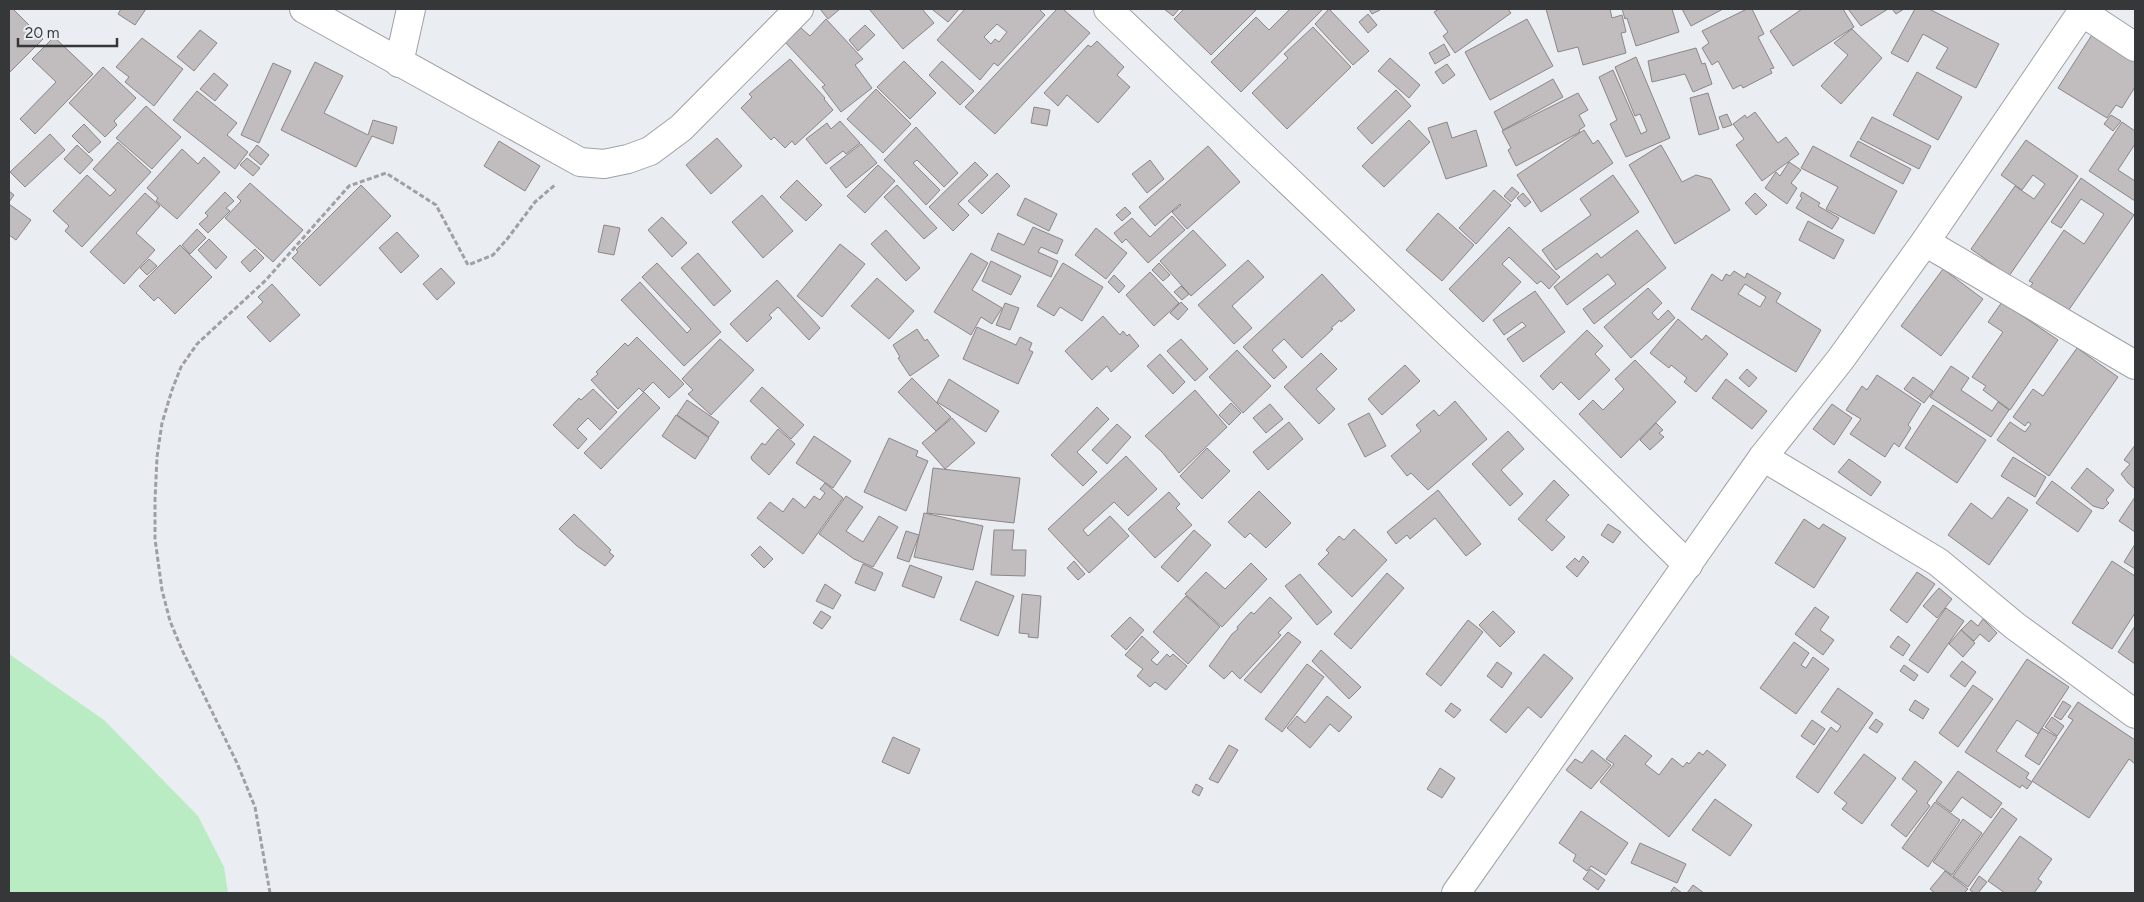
<svg xmlns="http://www.w3.org/2000/svg" width="2144" height="902" font-family="Figtree,sans-serif">
  <rect width="100%" height="100%" fill="#eaedf1"/>
  <polygon fill="#b9ecc3" points="9,654 104,720 198,816 224,867 228,893 9,893"/>
  <g fill="#c1bcbe" stroke="#8b8688" fill-rule="evenodd">
    <polygon points="9,9 13,9 43,39 9,73"/>
    <polygon points="121,9 146,9 135,25 118,14"/>
    <polygon points="820,9 840,9 828,19"/>
    <polygon points="869,9 922,9 934,23 903,49"/>
    <polygon points="935,9 959,9 948,22 933,10"/>
    <path d="M965,9H1039L1045,15L998,66L994,63L980,80L937,40ZM997,24L1007,32L999,42L995,39L991,44L984,37Z"/>
    <polygon points="1057,9 1063,9 1090,33 995,134 965,107"/>
    <polygon points="1164,9 1179,9 1173,16"/>
    <polygon points="1184,9 1257,9 1211,55 1174,19"/>
    <polygon points="1290,9 1323,9 1241,92 1211,62 1256,17 1269,30"/>
    <polygon points="1329,9 1369,51 1353,65 1315,24"/>
    <polygon points="1369,9 1379,9 1380,10 1372,14"/>
    <polygon points="1439,9 1508,9 1511,13 1455,53 1443,36 1448,32 1434,12"/>
    <polygon points="1546,9 1610,9 1612,18 1622,15 1626,32 1621,33 1626,53 1583,65 1578,47 1558,52"/>
    <polygon points="1622,9 1672,9 1679,32 1636,46 1627,18 1625,19"/>
    <polygon points="1682,9 1723,9 1691,26"/>
    <polygon points="1747,9 1752,9 1764,34 1758,37 1774,68 1770,69 1772,73 1743,88 1741,85 1733,89 1718,61 1712,65 1702,48 1709,43 1702,31"/>
    <polygon points="1802,9 1843,9 1854,27 1793,66 1770,31"/>
    <polygon points="1848,9 1888,9 1861,26"/>
    <polygon points="1892,9 1904,9 1896,14"/>
    <polygon points="1915,9 1929,9 1999,44 1976,88 1936,68 1948,48 1923,34 1908,62 1891,53"/>
    <polygon points="1368,14 1377,25 1368,33 1359,22"/>
    <polygon points="826,19 863,59 855,65 872,88 841,112 822,87 825,85 785,42 801,28 810,36"/>
    <polygon points="1527,19 1553,66 1490,100 1465,52"/>
    <polygon points="865,25 875,35 858,51 849,40"/>
    <polygon points="1313,27 1351,67 1287,129 1252,93 1288,58 1284,54"/>
    <polygon points="1852,29 1882,58 1841,104 1821,86 1848,55 1834,43"/>
    <polygon points="200,30 217,43 194,71 177,57"/>
    <polygon points="2095,30 2135,56 2135,87 2122,108 2116,105 2107,118 2058,88"/>
    <polygon points="54,37 93,74 35,134 20,119 56,82 32,59"/>
    <polygon points="142,38 183,69 154,106 125,82 129,77 116,67"/>
    <polygon points="1097,41 1124,67 1117,75 1130,87 1098,123 1067,95 1058,106 1044,93 1088,45 1091,47"/>
    <polygon points="1444,44 1450,55 1435,64 1429,53"/>
    <polygon points="1696,48 1702,64 1705,63 1712,84 1693,92 1685,74 1652,82 1648,61"/>
    <polygon points="1636,57 1670,138 1626,157 1610,124 1617,120 1599,77 1613,70 1641,134 1647,131 1640,114 1635,116 1615,67"/>
    <polygon points="1390,58 1420,85 1409,98 1378,71"/>
    <polygon points="790,59 825,98 824,99 833,110 795,145 792,141 785,148 774,137 771,140 741,108 752,97 749,94"/>
    <polygon points="904,61 936,93 910,119 877,87"/>
    <polygon points="942,61 974,91 960,105 929,75"/>
    <polygon points="315,62 343,76 324,113 368,135 373,120 397,127 393,144 372,136 356,167 281,130"/>
    <polygon points="273,63 291,71 259,143 241,135"/>
    <polygon points="1447,64 1455,75 1443,84 1435,72"/>
    <polygon points="103,67 136,98 114,121 117,125 105,137 69,103"/>
    <polygon points="1917,72 1962,97 1938,140 1893,115"/>
    <polygon points="214,73 228,85 215,101 200,89"/>
    <polygon points="1553,79 1563,97 1503,130 1494,112"/>
    <polygon points="876,89 911,124 883,153 847,119"/>
    <polygon points="1396,90 1411,106 1372,144 1357,128"/>
    <polygon points="197,91 237,123 227,135 248,152 235,169 173,120"/>
    <polygon points="1578,93 1588,110 1579,115 1585,126 1579,130 1580,132 1516,166 1508,150 1511,148 1502,131"/>
    <polygon points="1708,93 1719,129 1699,135 1690,98"/>
    <polygon points="146,106 181,137 152,169 116,138"/>
    <polygon points="1034,107 1050,110 1047,126 1031,123"/>
    <polygon points="1755,112 1778,143 1786,137 1799,154 1762,181 1736,145 1744,139 1733,124 1745,115 1747,118"/>
    <polygon points="1727,114 1732,125 1723,128 1719,117"/>
    <polygon points="2111,115 2121,121 2113,131 2104,124"/>
    <polygon points="1872,117 1931,146 1919,169 1860,139"/>
    <polygon points="1409,120 1430,142 1384,187 1362,166"/>
    <polygon points="840,121 860,143 846,154 843,151 826,164 806,139 827,123 831,129"/>
    <polygon points="1447,122 1452,138 1476,130 1487,166 1446,179 1428,128"/>
    <polygon points="2122,122 2135,131 2135,144 2118,170 2135,181 2135,201 2089,171"/>
    <polygon points="84,124 101,142 89,153 72,136"/>
    <polygon points="916,127 958,173 944,187 917,160 913,163 940,190 926,205 884,160"/>
    <polygon points="1584,130 1593,144 1598,140 1613,163 1541,212 1517,175"/>
    <polygon points="50,134 65,150 25,187 10,172"/>
    <polygon points="717,138 742,166 711,194 686,165"/>
    <polygon points="2026,140 2078,176 2009,276 1971,249 2015,186 2034,199 2045,184 2033,175 2022,190 2001,175"/>
    <polygon points="499,141 540,166 525,191 484,166"/>
    <polygon points="1858,141 1911,169 1903,184 1850,156"/>
    <polygon points="118,142 151,172 82,247 65,231 69,226 53,211 87,175 110,196 116,190 93,169"/>
    <polygon points="861,144 877,163 846,188 830,168"/>
    <polygon points="77,145 93,160 80,174 64,159"/>
    <polygon points="257,145 269,155 261,165 249,155"/>
    <polygon points="1661,145 1682,182 1696,175 1711,179 1730,210 1675,244 1629,165"/>
    <polygon points="1208,146 1240,182 1187,229 1172,212 1181,205 1180,204 1155,226 1139,207"/>
    <polygon points="1813,146 1897,191 1874,234 1826,209 1838,187 1801,168"/>
    <polygon points="182,149 198,164 204,157 220,172 177,219 156,201 158,198 147,188"/>
    <polygon points="247,158 260,168 253,176 240,165"/>
    <polygon points="1150,160 1164,179 1147,193 1132,174"/>
    <polygon points="975,162 988,175 958,204 969,215 953,231 929,207"/>
    <polygon points="1789,162 1801,170 1791,183 1797,188 1787,204 1765,188 1776,172 1780,176"/>
    <polygon points="878,165 895,181 865,213 847,196"/>
    <polygon points="997,173 1010,186 982,214 968,201"/>
    <polygon points="1613,175 1639,212 1556,270 1542,250 1591,215 1580,199"/>
    <polygon points="2081,178 2134,215 2066,314 2029,288 2033,283 2029,281 2064,230 2084,244 2104,214 2081,199 2061,228 2051,222"/>
    <polygon points="797,180 822,205 806,221 780,197"/>
    <polygon points="250,183 303,230 273,262 225,218 241,201 237,197"/>
    <polygon points="361,185 391,216 320,286 292,258 298,252 296,250"/>
    <polygon points="897,185 937,228 924,239 884,197"/>
    <polygon points="1512,187 1519,193 1511,202 1504,196"/>
    <polygon points="1494,190 1511,205 1476,244 1459,228"/>
    <polygon points="9,191 14,195 9,202"/>
    <polygon points="225,192 234,201 226,208 230,211 208,233 199,224 208,216 205,213"/>
    <polygon points="1802,192 1820,203 1818,206 1839,218 1832,229 1796,208 1802,198 1800,196"/>
    <polygon points="145,193 160,206 136,233 155,250 124,284 90,252"/>
    <polygon points="1523,193 1531,202 1525,207 1517,198"/>
    <polygon points="1755,193 1767,205 1756,215 1745,203"/>
    <polygon points="762,195 793,231 763,258 732,222"/>
    <polygon points="1025,198 1057,214 1049,231 1017,215"/>
    <polygon points="9,204 31,220 16,240 9,235"/>
    <polygon points="1125,207 1131,213 1122,221 1116,215"/>
    <polygon points="1438,213 1474,245 1442,281 1406,250"/>
    <polygon points="1172,216 1185,230 1148,263 1126,239 1122,243 1114,233 1132,218 1150,237"/>
    <polygon points="662,217 687,243 672,257 648,230"/>
    <polygon points="1808,221 1844,240 1834,259 1799,240"/>
    <polygon points="604,225 620,228 614,255 598,252"/>
    <polygon points="1033,227 1063,240 1057,254 1041,247 1038,252 1058,261 1051,277 991,250 998,233 1024,245"/>
    <polygon points="1509,227 1560,277 1549,289 1541,281 1537,284 1509,257 1502,264 1521,282 1483,322 1449,289"/>
    <polygon points="1096,228 1127,253 1106,279 1075,255"/>
    <polygon points="197,229 206,238 190,254 182,245"/>
    <polygon points="886,230 920,268 906,281 871,244"/>
    <polygon points="1193,230 1226,265 1191,296 1160,261"/>
    <polygon points="1637,230 1666,268 1594,324 1583,309 1616,284 1608,274 1567,305 1554,287 1597,253 1601,258"/>
    <polygon points="397,232 419,256 401,273 379,248"/>
    <polygon points="209,239 227,257 216,269 198,250"/>
    <polygon points="840,244 865,264 822,317 797,296"/>
    <polygon points="180,245 212,277 175,314 158,297 154,301 139,286"/>
    <polygon points="255,249 264,258 250,272 241,262"/>
    <polygon points="698,253 731,291 714,306 681,268"/>
    <polygon points="971,253 988,263 972,290 1002,308 992,324 981,317 971,335 934,312"/>
    <polygon points="149,259 157,266 147,275 140,268"/>
    <polygon points="1248,260 1264,277 1232,306 1252,328 1234,344 1198,305"/>
    <polygon points="991,261 1021,276 1011,295 982,281"/>
    <polygon points="657,263 721,332 684,366 621,300 640,282 687,333 691,329 642,277"/>
    <polygon points="1063,263 1103,287 1082,321 1060,307 1054,316 1037,306"/>
    <polygon points="1159,263 1170,275 1163,281 1152,270"/>
    <polygon points="441,268 455,283 437,300 423,284"/>
    <polygon points="1943,269 1983,299 1941,356 1901,326"/>
    <path d="M1734,271L1745,278L1747,273L1781,293L1776,302L1821,330L1796,372L1691,309L1712,274L1722,281L1726,274L1730,276ZM1745,284L1766,297L1760,307L1738,294Z"/>
    <polygon points="1150,272 1179,303 1154,326 1126,295"/>
    <polygon points="1322,274 1355,310 1341,322 1340,320 1331,328 1333,329 1302,358 1284,339 1272,350 1287,367 1274,379 1243,347"/>
    <polygon points="1114,275 1125,286 1119,293 1108,282"/>
    <polygon points="877,278 914,311 889,339 851,306"/>
    <polygon points="777,280 820,328 809,340 778,307 769,315 772,318 747,342 730,324"/>
    <polygon points="272,284 300,315 270,342 247,317 263,302 258,297"/>
    <polygon points="1181,286 1189,294 1182,300 1174,292"/>
    <polygon points="1648,288 1662,303 1652,313 1658,320 1668,310 1675,318 1631,358 1604,327"/>
    <polygon points="1535,291 1565,332 1523,362 1507,339 1526,326 1522,322 1504,335 1493,320"/>
    <polygon points="1181,302 1188,309 1178,320 1170,313"/>
    <polygon points="2002,302 2058,340 2010,410 1983,390 1986,386 1972,377 2003,332 1988,322"/>
    <polygon points="1005,303 1019,308 1010,330 996,325"/>
    <polygon points="1103,316 1120,335 1123,331 1127,336 1129,334 1139,346 1111,372 1107,366 1092,380 1065,351"/>
    <polygon points="1678,319 1702,340 1706,335 1728,354 1696,392 1684,382 1687,378 1671,365 1669,368 1650,353"/>
    <polygon points="977,327 1016,345 1020,337 1032,343 1029,350 1033,352 1018,384 963,359"/>
    <polygon points="917,329 925,341 927,339 939,356 910,376 898,358 900,357 893,345"/>
    <polygon points="1587,330 1603,346 1595,354 1610,370 1579,400 1561,382 1553,390 1540,376"/>
    <polygon points="637,337 684,384 669,398 653,382 643,392 639,388 618,409 591,380 598,374 596,372 625,343 628,346"/>
    <polygon points="720,339 754,370 711,415 688,394 693,390 682,379"/>
    <polygon points="1181,339 1208,369 1195,381 1167,351"/>
    <polygon points="2077,348 2118,377 2049,476 1997,440 2010,422 2025,432 2031,424 2028,422 2025,426 2013,417 2033,389 2043,396"/>
    <polygon points="1237,350 1271,386 1243,413 1209,377"/>
    <polygon points="1321,353 1337,369 1316,389 1335,409 1319,424 1284,387"/>
    <polygon points="1160,354 1185,382 1173,394 1147,366"/>
    <polygon points="1635,360 1676,402 1621,458 1579,414 1593,400 1603,410 1624,389 1615,379"/>
    <polygon points="1405,365 1420,381 1382,415 1368,399"/>
    <polygon points="1951,366 1969,378 1961,390 1992,411 1998,402 2009,410 1991,437 1930,397"/>
    <polygon points="1747,369 1757,378 1749,387 1739,378"/>
    <polygon points="1877,375 1921,404 1908,425 1911,428 1899,447 1894,443 1885,457 1850,434 1861,419 1846,410 1862,386 1867,390"/>
    <polygon points="1913,377 1933,391 1924,403 1904,389"/>
    <polygon points="912,378 951,417 936,431 898,392"/>
    <polygon points="949,379 999,411 986,432 937,402"/>
    <polygon points="1726,379 1767,411 1752,429 1712,398"/>
    <polygon points="762,387 804,425 791,439 750,401"/>
    <polygon points="593,389 617,412 600,430 588,418 577,429 587,439 578,449 553,425 579,398 581,400"/>
    <polygon points="1195,390 1227,427 1179,473 1162,452 1145,436"/>
    <polygon points="644,392 660,408 601,469 584,453"/>
    <polygon points="687,400 719,422 709,437 677,415"/>
    <polygon points="1455,401 1487,439 1428,490 1411,473 1407,476 1391,456 1421,431 1416,425 1434,410 1439,416"/>
    <polygon points="1231,403 1241,413 1229,425 1219,415"/>
    <polygon points="1270,404 1283,419 1266,433 1253,418"/>
    <polygon points="1832,404 1852,418 1834,445 1813,429"/>
    <polygon points="1933,405 1986,440 1957,483 1905,448"/>
    <polygon points="1097,407 1109,419 1077,452 1097,472 1083,486 1051,455"/>
    <polygon points="1369,413 1386,446 1365,457 1348,424"/>
    <polygon points="676,415 709,438 695,459 662,436"/>
    <polygon points="952,418 975,443 945,469 922,443"/>
    <polygon points="1289,422 1303,439 1268,470 1253,452"/>
    <polygon points="1656,423 1663,430 1659,433 1664,437 1650,450 1640,440"/>
    <polygon points="1117,424 1131,437 1107,464 1092,450"/>
    <polygon points="778,429 795,444 769,475 752,460 751,457 762,443 765,445"/>
    <polygon points="1508,431 1524,449 1501,470 1523,494 1510,506 1472,464"/>
    <polygon points="814,436 851,461 833,488 796,463"/>
    <polygon points="889,438 918,451 916,456 928,461 906,511 864,492"/>
    <polygon points="2135,445 2135,489 2128,483 2121,474 2130,464 2124,460"/>
    <polygon points="1207,448 1230,471 1202,499 1180,476"/>
    <polygon points="1126,456 1157,489 1128,516 1114,502 1083,530 1088,536 1110,516 1129,536 1089,573 1048,529"/>
    <polygon points="2013,457 2046,477 2035,497 2001,476"/>
    <polygon points="1849,459 1881,482 1871,496 1838,472"/>
    <polygon points="933,468 1020,478 1014,523 927,513"/>
    <polygon points="2087,468 2114,490 2106,500 2109,503 2103,509 2093,506 2071,488"/>
    <polygon points="1554,480 1569,495 1546,520 1565,537 1552,551 1518,519"/>
    <polygon points="2052,481 2092,511 2078,532 2036,503"/>
    <polygon points="825,483 843,498 803,554 757,518 770,502 783,512 793,498 805,508 814,496 820,500 825,493 820,489"/>
    <polygon points="1438,490 1481,544 1466,556 1435,518 1410,539 1407,535 1396,544 1387,532"/>
    <polygon points="1259,491 1291,523 1266,548 1250,533 1245,538 1228,522"/>
    <polygon points="1169,492 1180,504 1176,508 1192,525 1155,558 1128,529"/>
    <polygon points="846,496 863,507 846,531 863,542 879,516 898,527 873,567 854,559 819,534"/>
    <polygon points="2008,497 2028,510 1989,565 1948,535 1971,503 1992,519"/>
    <polygon points="2135,497 2135,532 2119,521"/>
    <polygon points="924,513 983,526 973,570 914,557"/>
    <polygon points="574,514 611,550 609,552 614,556 605,566 577,546 559,529"/>
    <polygon points="1804,519 1819,529 1823,524 1846,538 1814,588 1775,563"/>
    <polygon points="1608,524 1621,532 1613,543 1601,535"/>
    <polygon points="1354,529 1387,560 1352,597 1318,564 1329,553 1326,550 1339,536 1344,540"/>
    <polygon points="994,530 1014,530 1012,550 1026,550 1025,576 991,575"/>
    <polygon points="1194,530 1211,545 1178,582 1161,567"/>
    <polygon points="906,531 919,535 909,562 897,558"/>
    <polygon points="2135,544 2135,569 2124,562"/>
    <polygon points="760,546 773,559 764,568 751,555"/>
    <polygon points="1583,556 1589,562 1577,577 1566,567 1575,558 1579,562"/>
    <polygon points="1074,561 1085,574 1078,580 1067,568"/>
    <polygon points="2112,561 2135,576 2135,613 2112,649 2072,623"/>
    <polygon points="1251,563 1267,579 1222,627 1185,594 1206,572 1225,589"/>
    <polygon points="863,564 883,573 875,591 855,583"/>
    <polygon points="910,565 942,577 934,598 902,586"/>
    <polygon points="1917,572 1935,584 1907,623 1890,610"/>
    <polygon points="1387,573 1404,588 1351,649 1334,634"/>
    <polygon points="1300,574 1332,612 1317,625 1285,586"/>
    <polygon points="976,581 1014,596 998,636 960,620"/>
    <polygon points="825,584 841,595 833,609 816,601"/>
    <polygon points="1939,588 1952,599 1937,618 1923,606"/>
    <polygon points="1022,594 1041,596 1038,638 1028,637 1029,634 1019,633"/>
    <polygon points="1186,596 1220,627 1188,664 1153,632"/>
    <polygon points="1270,597 1292,618 1278,633 1281,635 1240,679 1232,671 1224,679 1209,666 1232,634 1238,629 1237,627 1251,612 1254,614"/>
    <polygon points="1815,607 1829,617 1820,630 1834,640 1823,655 1795,634"/>
    <polygon points="1946,608 1964,621 1928,673 1909,660"/>
    <polygon points="821,611 831,617 822,629 813,623"/>
    <polygon points="1493,611 1515,632 1500,647 1479,625"/>
    <polygon points="1130,617 1144,630 1126,650 1111,636"/>
    <polygon points="1983,619 1997,633 1989,642 1980,634 1974,641 1961,630 1971,620 1978,626"/>
    <polygon points="1468,620 1483,632 1441,686 1426,674"/>
    <polygon points="2135,626 2135,664 2118,652"/>
    <polygon points="1961,630 1975,643 1963,657 1949,644"/>
    <polygon points="1288,632 1301,642 1261,693 1244,680"/>
    <polygon points="1142,636 1159,652 1151,660 1157,665 1167,654 1170,657 1173,654 1187,666 1166,690 1155,682 1150,687 1137,676 1143,669 1125,655"/>
    <polygon points="1898,636 1910,645 1903,656 1890,647"/>
    <polygon points="1794,642 1809,653 1801,665 1806,668 1813,657 1829,669 1796,714 1760,688"/>
    <polygon points="1321,650 1361,687 1349,699 1312,661"/>
    <polygon points="1544,654 1573,678 1541,718 1528,707 1506,733 1490,720"/>
    <polygon points="2027,659 2069,687 2038,734 2017,720 1996,751 2029,773 2026,778 2032,782 2027,789 2022,785 2020,788 1965,752"/>
    <polygon points="1962,661 1976,672 1965,687 1950,676"/>
    <polygon points="1497,662 1512,673 1502,688 1487,676"/>
    <polygon points="1307,664 1324,677 1282,732 1265,719"/>
    <polygon points="1904,665 1918,675 1914,681 1900,671"/>
    <polygon points="1973,685 1993,699 1958,747 1939,733"/>
    <polygon points="1838,688 1873,713 1818,793 1796,777 1831,727 1837,732 1841,726 1821,712"/>
    <polygon points="1327,696 1352,717 1339,732 1330,724 1310,748 1287,728 1297,716 1305,723"/>
    <polygon points="1915,700 1929,709 1923,719 1909,710"/>
    <polygon points="2063,701 2071,706 2061,720 2054,716"/>
    <polygon points="2078,702 2135,740 2135,764 2129,759 2089,818 2032,781 2073,720 2068,717"/>
    <polygon points="1451,703 1461,710 1454,718 1445,711"/>
    <polygon points="2052,717 2064,726 2057,736 2045,727"/>
    <polygon points="1876,719 1883,724 1877,733 1869,728"/>
    <polygon points="1812,720 1825,729 1814,745 1801,736"/>
    <polygon points="2042,728 2057,737 2039,765 2025,756"/>
    <polygon points="1625,735 1652,756 1645,764 1659,775 1672,758 1683,767 1687,762 1689,764 1699,752 1703,755 1707,750 1726,765 1669,837 1600,782 1614,764 1606,759"/>
    <polygon points="893,737 920,749 909,774 882,762"/>
    <polygon points="1229,745 1238,750 1218,783 1209,779"/>
    <polygon points="1592,750 1611,765 1591,789 1566,770 1575,759 1582,763"/>
    <polygon points="1864,754 1896,778 1862,824 1842,809 1847,803 1834,793"/>
    <polygon points="1915,761 1942,782 1927,803 1930,806 1906,837 1891,825 1917,791 1902,779"/>
    <polygon points="1440,768 1455,778 1442,798 1427,789"/>
    <polygon points="1958,771 2002,803 1991,818 1962,797 1951,812 1936,801"/>
    <polygon points="1196,784 1203,788 1199,796 1192,792"/>
    <polygon points="1715,799 1752,825 1730,856 1692,830"/>
    <polygon points="1935,802 1960,820 1928,867 1902,848"/>
    <polygon points="2002,808 2017,819 1968,887 1953,876"/>
    <polygon points="1581,811 1628,843 1606,875 1591,866 1587,871 1573,861 1576,855 1559,843"/>
    <polygon points="1963,819 1982,833 1952,875 1933,862"/>
    <polygon points="2020,836 2052,859 2038,879 2042,882 2034,893 2005,893 1988,881"/>
    <polygon points="1640,843 1686,864 1677,883 1631,863"/>
    <polygon points="1590,869 1605,880 1598,890 1583,879"/>
    <polygon points="1945,871 1968,889 1964,893 1935,893 1930,889"/>
    <polygon points="1979,876 1987,882 1978,893 1974,893 1970,890"/>
    <polygon points="1693,885 1704,893 1687,893"/>
    <polygon points="1674,887 1682,893 1670,893"/>
  </g>
  <g fill="none" stroke-linecap="round" stroke-linejoin="round">
    <defs>
      <g id="minor">
        <polyline points="304,9 580,162 604,164 628,159 650,151 681,128 799,9"/>
        <polyline points="1108,9 1523,404 1688,565"/>
        <polyline points="2082,12 2135,47"/>
        <polyline points="399,63 411,9"/>
        <polyline points="1925,242 2135,365"/>
        <polyline points="1763,457 1938,562 2015,626 2135,714"/>
        <polyline points="1456,893 1763,457 1840,360 1925,242 2084,9"/>
      </g>
    </defs>
    <use href="#minor" stroke="#9fa1a6" stroke-width="30"/>
    <polyline stroke="#9ea0a3" stroke-width="3" stroke-dasharray="5 2.5" stroke-linecap="butt" points="270,893 255,807 237,763 182,650 170,621 162,590 155,539 155,500 157,457 162,423 172,390 181,367 197,344 266,280 349,186 386,173 436,205 468,265 493,255 508,238 535,202 556,184"/>
    <use href="#minor" stroke="#fff" stroke-width="28"/>
  </g>
  <rect width="2144" height="902" fill="none" stroke="#363739" stroke-width="20"/>
  <path d="M18 38v8h99v-8" fill="none" stroke="#363739" stroke-width="2.5"/>
  <text x="25" y="38" font-size="15" fill="#363739" stroke="#eaedf1" stroke-width="4" paint-order="stroke">20 m</text>
</svg>
